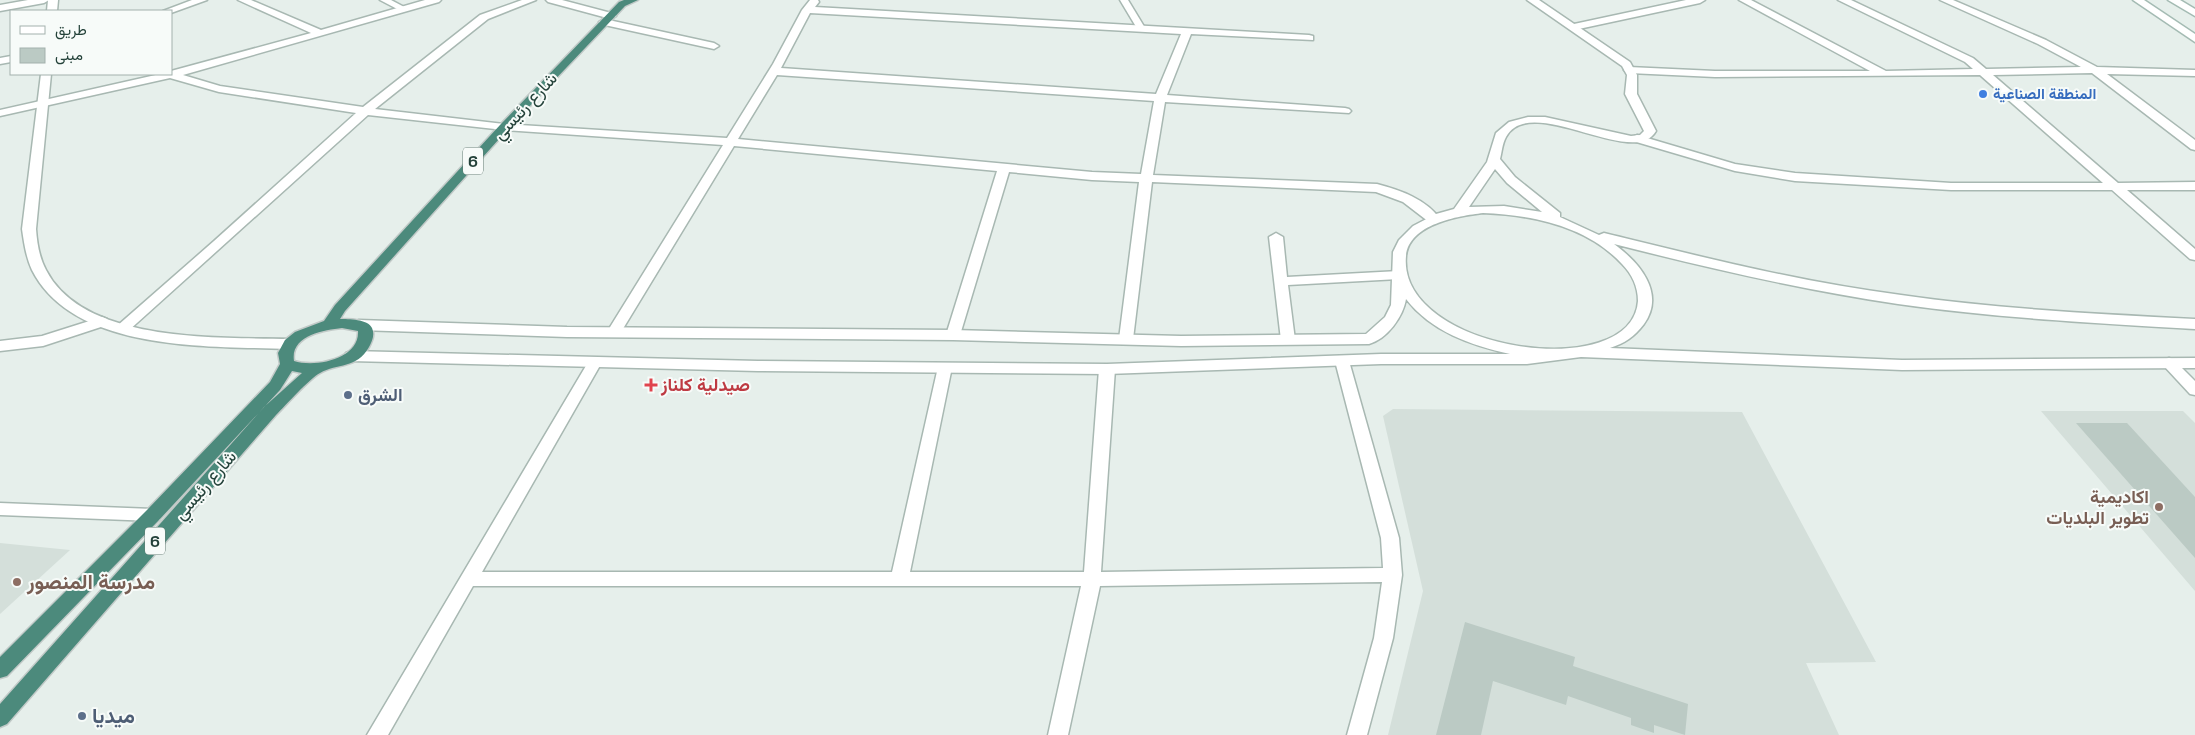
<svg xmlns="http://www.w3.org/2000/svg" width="2195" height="735" font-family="'Space Grotesk',Vazirmatn,sans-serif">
  <rect width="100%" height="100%" fill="#e6efeb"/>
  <g fill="#d4dfda">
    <polygon points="1393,409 1742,412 1876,662 1806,663 1839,735 1388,735 1423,591 1383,416"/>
    <polygon points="2041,411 2183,411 2195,423 2195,591"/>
    <polygon points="0,543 70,550 0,614"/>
  </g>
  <g fill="#bbcac4">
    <polygon points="2076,423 2127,423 2195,497 2195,558"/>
    <polygon points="1465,622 1575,657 1573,666 1688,704 1685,735 1654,725 1654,733 1631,725 1631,718 1568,696 1566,705 1493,681 1481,735 1436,735"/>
  </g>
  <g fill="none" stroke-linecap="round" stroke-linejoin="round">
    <defs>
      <g id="service">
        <polygon points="380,0 391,0 408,9 401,11"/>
        <polygon points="1120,0 1128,0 1145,28 1144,30 1138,30"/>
      </g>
      <g id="minor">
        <polygon points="28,0 49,0 44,3 0,11 0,5"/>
        <polygon points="192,0 207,0 171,13 171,11 163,11"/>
        <path d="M238,0H251L321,30L425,0H441L439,2L183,75L220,86L363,107L480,15L522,0H536L488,19L375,109L504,124L727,138L773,64L802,10L810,0H818L819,2L815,7L1309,35L1313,36V40L1191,34L1167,95L1345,108L1349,109L1351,111L1349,113L1165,102L1153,175L1377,184C1400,190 1426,199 1440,219L1439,222H1429L1403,202L1376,192L1152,182L1133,339L1131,342H1121L1119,339L1139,182L1092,180L1009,172L960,335L958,338H948L946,335L997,171L734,146L621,332L619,335H609L607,332L723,145L504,130L368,115L127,332H117L115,329L117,326L214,241L356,113L219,92L170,78L0,116V110L160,74H171V71L311,33ZM810,13L1181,34L1156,94L781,68ZM777,75L1154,101L1141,174L1092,172L738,139Z"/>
        <polygon points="546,0 562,0 615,14 616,16 611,19 548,2"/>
        <polygon points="1686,0 1705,0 1700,3 1574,30 1569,27 1574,24"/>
        <polygon points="1739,0 1751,0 1886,71 1973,69 1965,62 1838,0 1851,0 1973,58 1986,69 2081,67 2038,44 1940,0 1953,0 2046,40 2097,67 2195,70 2195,76 2107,74 2195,140 2195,150 2191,149 2092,73 1993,75 2118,183 2195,182 2195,190 2127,190 2195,249 2195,260 2190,259 2112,190 1951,190 1795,181 1735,171 1633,141 1631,139 1633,137 1637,135 1735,164 1795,173 1951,183 2103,183 1980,75 1715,77 1629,73 1624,70 1629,67 1715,71 1870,71"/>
        <polygon points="604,19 714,43 719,46 714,49 600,24 599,22"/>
        <polygon points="11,56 11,62 0,64 0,58"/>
        <polygon points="1276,233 1283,237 1287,277 1399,271 1406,275 1399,279 1288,285 1295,340 1293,343 1283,343 1281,340 1269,237"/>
        <polygon points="102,317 107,319 109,322 107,325 43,346 0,351 0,341 42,336"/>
        <polygon points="1342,356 1347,358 1349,361 1399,538 1402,575 1393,638 1367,735 1347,735 1374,638 1382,582 1100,586 1068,735 1048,735 1081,586 473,586 388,735 367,735 590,359 600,359 602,362 482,572 892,572 938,367 940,364 950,364 952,367 910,572 1084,572 1099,369 1102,366 1112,366 1115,369 1101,572 1383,568 1381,538 1335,361 1337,358"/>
        <polygon points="2169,358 2174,360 2195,381 2195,395 2190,394 2164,366 2162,363 2164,360"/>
        <polygon points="0,503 153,509 159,510 162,515 159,520 153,521 0,515"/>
      </g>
      <g id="tertiary">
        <polygon points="48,0 58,0 57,11 47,11"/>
        <path d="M1527,0H1539L1630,62L1637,75V94L1656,131C1634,170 1530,92 1506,137C1502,144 1502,152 1500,159L1515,177L1560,213V217L1599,235L1604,233C1702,257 1800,282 1901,295C1998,309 2097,314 2195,319V329C2096,323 1996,318 1898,304C1802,290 1708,268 1614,244C1639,262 1666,293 1644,324C1634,337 1625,343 1610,348L1902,360L2195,358V368L1902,370L1581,357L1527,364H1381L1107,374L758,371L351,361L346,359L344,356L346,353L351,351L758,361L1107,364L1381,354H1510C1470,345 1432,332 1406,299C1403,317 1387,339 1369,344L1181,346L953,340L567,337L359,330L354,328L352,325L354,322L359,320L567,327L953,330L1181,336L1366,334L1385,317L1391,305L1393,252L1399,240L1413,226L1436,214L1454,209L1487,162L1496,133L1509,122L1528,117H1545L1631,136L1640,135L1644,131L1625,94L1627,75L1622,66ZM1495,169L1507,183L1542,212L1504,206L1469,207ZM1483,213C1532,215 1587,226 1622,264C1632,274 1638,287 1638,301C1632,385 1397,351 1406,256C1409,224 1458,216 1483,213Z"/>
        <path d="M41,74H51L36,229C37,243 39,257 46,270C84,344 219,337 290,339L295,341L297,344L295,347L290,349C211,346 74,353 32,270C26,257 24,243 22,229Z"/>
      </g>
      <g id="secondary">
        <polygon points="2133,0 2144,0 2195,34 2195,42"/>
        <polygon points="2168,0 2180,0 2195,9 2195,16"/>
      </g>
      <path id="trunk" d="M624,0H638L625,6L508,129L345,311L340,319C348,319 368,319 372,328C375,335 372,341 369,347C357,369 337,363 320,373C309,379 286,405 276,415L7,724L0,727V704L264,407L302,373L292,371L280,390L159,520L7,676L0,678V657L147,510L270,382L280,364L278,353L285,340L295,332L324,321L335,305L500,125L619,2ZM342,328L358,331C360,359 315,368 294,361C290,336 323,330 342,328Z"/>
    </defs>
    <use href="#service" stroke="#a8b8b2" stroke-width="3"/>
    <use href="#minor" stroke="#a8b8b2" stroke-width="3"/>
    <use href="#tertiary" stroke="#a8b8b2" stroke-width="3"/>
    <use href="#secondary" stroke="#a4bbb3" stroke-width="3"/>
    <use href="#trunk" stroke="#c2cac8" stroke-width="3"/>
    <use href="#service" fill="#fff" fill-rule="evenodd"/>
    <use href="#minor" fill="#fff" fill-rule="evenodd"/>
    <use href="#tertiary" fill="#fff" fill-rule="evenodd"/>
    <use href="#secondary" fill="#fff" fill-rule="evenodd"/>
    <use href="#trunk" fill="#4c8a7c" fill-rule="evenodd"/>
  </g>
  <circle fill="#3f7fe0" stroke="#f7fbf9" stroke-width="2" cx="1983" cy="94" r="5"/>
  <path fill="#e0444e" stroke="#f7fbf9" stroke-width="2" d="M648.5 377.5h5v5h5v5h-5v5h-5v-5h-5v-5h5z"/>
  <g fill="#5c6f8a" stroke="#f7fbf9" stroke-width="2">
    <circle cx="348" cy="395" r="5"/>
    <circle cx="82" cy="716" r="5"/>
  </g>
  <g fill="#8d6e63" stroke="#f7fbf9" stroke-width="2">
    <circle cx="2159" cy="507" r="5"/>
    <circle cx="17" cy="582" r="5"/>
  </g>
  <g text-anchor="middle" stroke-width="4" stroke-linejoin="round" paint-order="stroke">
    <g font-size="15" font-weight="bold" fill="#366cbe" stroke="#f7fbf9" text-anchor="start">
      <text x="1993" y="99">المنطقة الصناعية</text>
    </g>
    <g fill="#f7fbf9" stroke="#637a73" stroke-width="1">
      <rect x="463" y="147.5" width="20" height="27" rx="4"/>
      <rect x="145" y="527.5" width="20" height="27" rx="4"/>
    </g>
    <g font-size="16" font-weight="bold" fill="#24423a">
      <text x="473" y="167">6</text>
      <text x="155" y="547">6</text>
    </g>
    <g font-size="18" fill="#24423a" stroke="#f7fbf9">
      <text transform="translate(525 106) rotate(-47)" y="6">شارع رئيسي</text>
      <text transform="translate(205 485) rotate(-49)" y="6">شارع رئيسي</text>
    </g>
    <g font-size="18" font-weight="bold" fill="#be3a42" stroke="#f7fbf9" text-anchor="start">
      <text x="661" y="391">صيدلية كلناز</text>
    </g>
    <g font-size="18" font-weight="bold" fill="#4e5e75" stroke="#f7fbf9" text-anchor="start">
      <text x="358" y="401">الشرق</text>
    </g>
    <g font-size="18" font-weight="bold" fill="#785e54" stroke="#f7fbf9" text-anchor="end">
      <text x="2149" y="503">اكاديمية<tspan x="2149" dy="21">تطوير البلديات</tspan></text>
    </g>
    <g font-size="21" font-weight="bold" fill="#785e54" stroke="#f7fbf9" text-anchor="start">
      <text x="27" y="589">مدرسة المنصور</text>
    </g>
    <g font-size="21" font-weight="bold" fill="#4e5e75" stroke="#f7fbf9" text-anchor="start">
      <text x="92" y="723">ميديا</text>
    </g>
  </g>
  <rect x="10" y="10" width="162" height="65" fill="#f7fbf9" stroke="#a3b1ad"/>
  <rect x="20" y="26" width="25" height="8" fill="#ffffff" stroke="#a3b1ad"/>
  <text x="55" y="35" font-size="15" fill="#24423a">طريق</text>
  <rect x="20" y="48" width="25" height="15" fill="#bbcac4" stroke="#a3b1ad"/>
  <text x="55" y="60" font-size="15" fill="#24423a">مبنى</text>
</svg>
